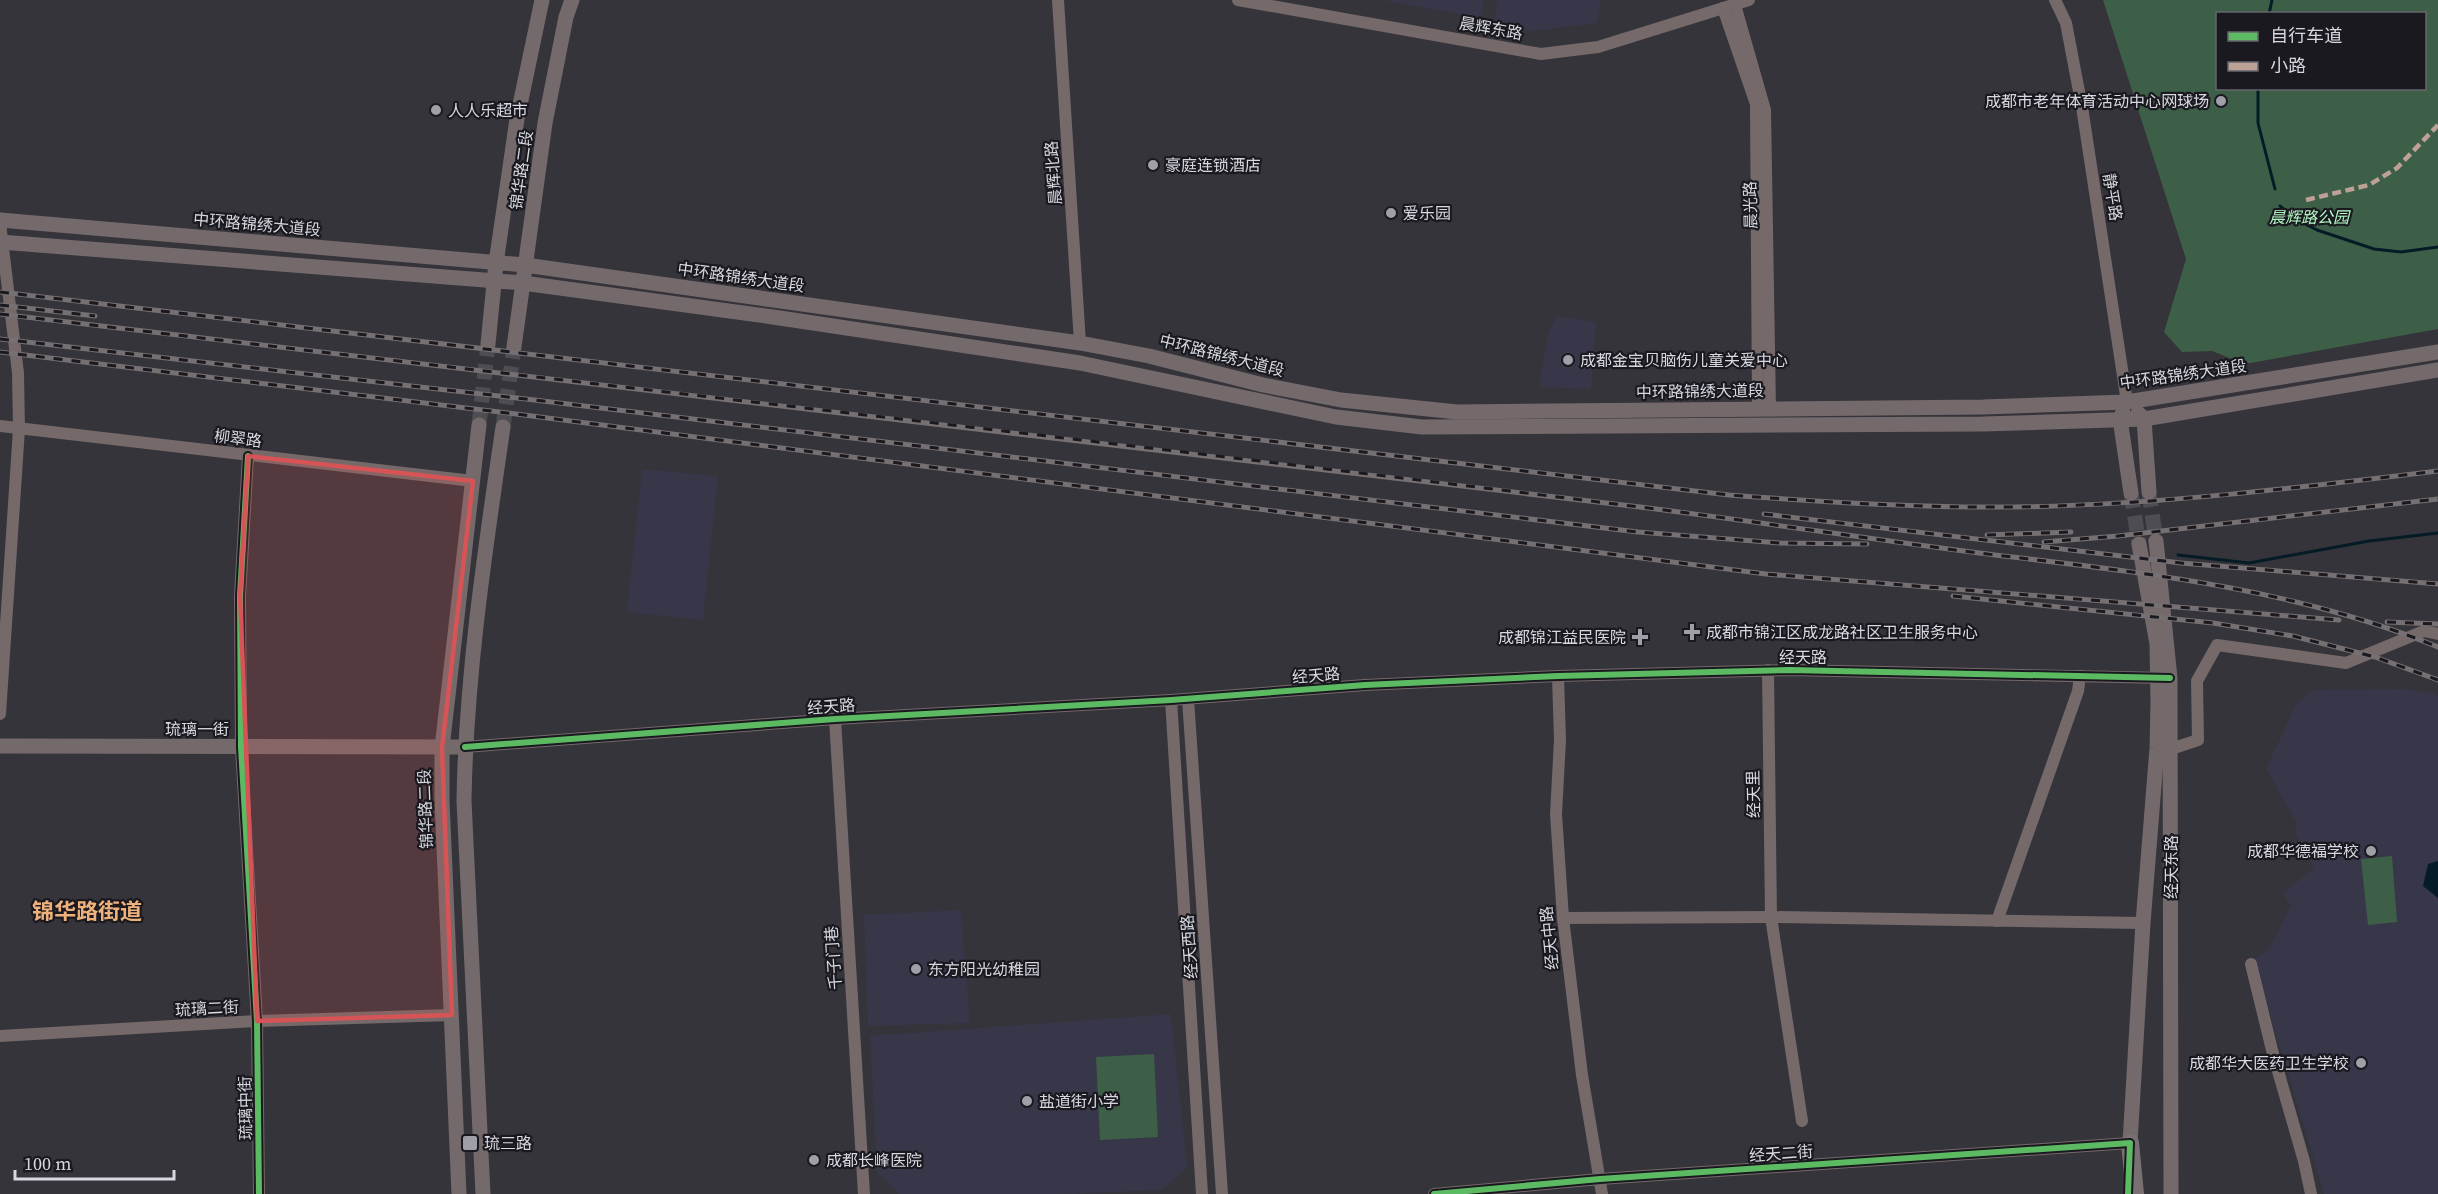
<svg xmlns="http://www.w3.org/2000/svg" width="2438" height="1194" font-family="'Source Serif 4','Noto Sans SC',serif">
  <rect width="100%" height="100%" fill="#34343a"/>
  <g fill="#373749">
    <polygon points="1383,0 1484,0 1481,18"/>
    <polygon points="1498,0 1601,0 1597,23 1533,31 1493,27"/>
    <polygon points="1557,316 1596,322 1591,389 1539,387 1548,333"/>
    <polygon points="642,469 718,476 703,620 627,612"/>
    <polygon points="2401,689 2432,693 2438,696 2438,1194 2324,1194 2267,1004 2256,958 2269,949 2291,906 2283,893 2314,868 2295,834 2297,823 2266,769 2295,706 2312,690"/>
    <polygon points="961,910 970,1023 868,1026 864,915"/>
    <polygon points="1171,1014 1187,1167 1162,1190 1064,1194 899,1194 877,1172 870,1036"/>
  </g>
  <g fill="#3d5f47" fill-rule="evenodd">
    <path d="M2103,0H2438V329L2245,364L2212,351L2182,352L2164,332L2186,259ZM2218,14H2424V88H2218Z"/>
    <polygon points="2392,856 2397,922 2368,925 2361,859"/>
    <polygon points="1154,1054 1158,1137 1100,1140 1096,1057"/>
  </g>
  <polygon fill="#051c27" points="2438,861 2438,898 2423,886 2428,864"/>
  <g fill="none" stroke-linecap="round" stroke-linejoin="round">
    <g stroke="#051c27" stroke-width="3">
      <polyline points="2269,14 2272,0"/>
      <polyline points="2258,88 2258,123 2275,189"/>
      <polyline points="2280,206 2297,220 2317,230 2374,249 2401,252 2438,247"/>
      <polyline points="2178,555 2249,563 2369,541 2438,533"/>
    </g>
    <g stroke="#4d4d53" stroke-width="15" stroke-dasharray="15 8" stroke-linecap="butt">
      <polyline points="479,425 488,344"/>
      <polyline points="503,427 514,347"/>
      <polyline points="2149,492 2156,541"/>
      <polyline points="2131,493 2139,544"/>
    </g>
    <g stroke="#756969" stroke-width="12">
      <polyline points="1058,0 1080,343"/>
      <polyline points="1238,0 1541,54 1598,47 1749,0"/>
      <polyline points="2055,0 2066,23 2082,107 2127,402"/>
      <polyline points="1735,5 1765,110 1770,409"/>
      <polyline points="1723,8 1756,104 1758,409"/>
      <polyline points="0,223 18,373 19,429 0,714"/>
      <polyline points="0,426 473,481"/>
      <polyline points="248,456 240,596 241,747 257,1021 259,1194"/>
      <polyline points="1768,670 1771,917 1802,1121"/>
      <polyline points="1558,676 1560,740 1556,814 1563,918 1582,1075 1602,1194"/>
      <polyline points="1188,699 1222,1194"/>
      <polyline points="1171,700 1202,1194"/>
      <polyline points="835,719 864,1194"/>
      <polyline points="465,747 835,719 1171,700 1365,685 1558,676 1790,670 2166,678"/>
      <polyline points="2171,749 2198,740 2197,681 2217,645 2346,663 2424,631 2438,634"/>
      <polyline points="1563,918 1771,917 2143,923"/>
      <polyline points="1997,921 2078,691 2080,676"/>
      <polyline points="2251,964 2272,1050 2304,1161 2311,1194"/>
      <polyline points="0,1036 257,1021 452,1015"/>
      <polyline points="1434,1194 1600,1179 2130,1143 2130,1149"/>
    </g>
    <g stroke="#756a6b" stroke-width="15">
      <polyline points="0,220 525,265 1080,343 1149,356 1263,385 1341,400 1457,412 1983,407 2127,402 2438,352"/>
      <polyline points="0,242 523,283 773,317 1080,363 1336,417 1422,427 1983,424 2144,419 2438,370"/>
      <polyline points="488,344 496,263 517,119 542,0"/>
      <polyline points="514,347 545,123 566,17 572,0"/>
      <polyline points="2123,412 2120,419 2131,493"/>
      <polyline points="2138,413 2144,419 2149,492"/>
      <polyline points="2156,541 2170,678 2171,1194"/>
      <polyline points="0,746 465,747"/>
      <polyline points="2130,1143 2143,923 2157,748 2158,703 2157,644 2139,544"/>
      <polyline points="459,1194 442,800 442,748 479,425"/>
      <path d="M483,1194L464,801C466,675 485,551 503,427"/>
    </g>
    <polyline stroke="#787073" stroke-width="18" points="2130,1143 2135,1194"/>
    <defs>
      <g id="rail">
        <path d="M0,292L1729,495C1824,502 1918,508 2014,507C2156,505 2297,488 2438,471"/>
        <polyline points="0,305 95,316"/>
        <path d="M0,314C541,379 1083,438 1623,505C1742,519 1860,538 1979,553C2135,572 2292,587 2438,647"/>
        <polyline points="0,339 526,399 1638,532 1780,543 1867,544"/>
        <polyline points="0,352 524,415 1766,574 2339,620"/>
        <polyline points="1764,514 2181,563 2438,584"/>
        <polyline points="1987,535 2071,532"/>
        <polyline points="2044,542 2118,536 2438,499"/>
        <polyline points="1953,596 2213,623 2293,636 2375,657 2438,680"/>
        <polyline points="2387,622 2438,624"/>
      </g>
    </defs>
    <use href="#rail" stroke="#777073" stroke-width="5"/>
    <use href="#rail" stroke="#19191f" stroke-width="3" stroke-dasharray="9" stroke-linecap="butt"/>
    <polyline stroke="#bda197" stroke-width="4.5" stroke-dasharray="9 4.5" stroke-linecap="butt" points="2306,200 2369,185 2397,168 2438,125"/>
    <defs>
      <g id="cycleway">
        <polyline points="248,456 240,596 241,747 257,1021 259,1194"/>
        <polyline points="465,747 835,719 1171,700 1365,685 1558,676 1790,670 2170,678"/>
        <polyline points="1434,1194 1600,1179 2130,1143 2128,1194"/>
      </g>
    </defs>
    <use href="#cycleway" stroke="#19191f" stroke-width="10"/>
    <use href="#cycleway" stroke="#5cba63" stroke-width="6"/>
  </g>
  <path fill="#d65456" fill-opacity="0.2" stroke="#d65456" stroke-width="4.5" stroke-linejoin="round" d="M248,456L473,481L442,748L452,1015L257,1021L240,596Z"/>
  <g fill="#9f9fa7" stroke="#19191f" stroke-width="2">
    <circle cx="2221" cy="101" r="6"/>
    <circle cx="436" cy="110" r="6"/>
    <circle cx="1153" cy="165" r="6"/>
    <circle cx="1391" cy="213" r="6"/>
    <circle cx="1568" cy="360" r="6"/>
    <path d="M1689 623h6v6h6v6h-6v6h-6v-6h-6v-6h6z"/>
    <path d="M1637 628h6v6h6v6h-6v6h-6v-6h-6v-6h6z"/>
    <circle cx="2371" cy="851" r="6"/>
    <circle cx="916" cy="969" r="6"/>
    <circle cx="2361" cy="1063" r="6"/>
    <circle cx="1027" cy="1101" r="6"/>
    <rect x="462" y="1135" width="16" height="16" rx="3"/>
    <circle cx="814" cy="1160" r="6"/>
  </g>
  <g text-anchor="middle" stroke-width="4.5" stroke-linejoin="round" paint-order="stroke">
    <g font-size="16" fill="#d8d8e1" stroke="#19191f">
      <text transform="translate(1491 28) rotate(10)" y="6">晨辉东路</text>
      <text transform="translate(521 170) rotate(-82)" y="6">锦华路二段</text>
      <text transform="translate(1053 173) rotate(-94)" y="6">晨辉北路</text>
      <text transform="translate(2113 197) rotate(81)" y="6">静平路</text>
      <text transform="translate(1750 205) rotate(-91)" y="6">晨光路</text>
      <text transform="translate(257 224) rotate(5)" y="6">中环路锦绣大道段</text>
      <text transform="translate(741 277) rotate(8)" y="6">中环路锦绣大道段</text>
      <text transform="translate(1222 355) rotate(14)" y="6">中环路锦绣大道段</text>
      <text transform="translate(2183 374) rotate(-8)" y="6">中环路锦绣大道段</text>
      <text transform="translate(1700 391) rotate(-1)" y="6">中环路锦绣大道段</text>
      <text transform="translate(238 438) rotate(7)" y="6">柳翠路</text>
      <text x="1803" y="663">经天路</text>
      <text transform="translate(1316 675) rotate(-5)" y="6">经天路</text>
      <text transform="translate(831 706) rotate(-4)" y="6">经天路</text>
      <text x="197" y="735">琉璃一街</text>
      <text transform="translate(1753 794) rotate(-91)" y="6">经天里</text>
      <text transform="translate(425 809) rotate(-92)" y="6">锦华路二段</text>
      <text transform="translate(2171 867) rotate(-90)" y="6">经天东路</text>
      <text transform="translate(1549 938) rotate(-96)" y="6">经天中路</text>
      <text transform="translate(1189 947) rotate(-94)" y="6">经天西路</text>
      <text transform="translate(833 958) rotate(-94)" y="6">千子门巷</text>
      <text transform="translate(207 1008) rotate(-3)" y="6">琉璃二街</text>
      <text transform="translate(245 1108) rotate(-91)" y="6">琉璃中街</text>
      <text transform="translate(1781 1153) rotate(-4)" y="6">经天二街</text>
    </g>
    <g font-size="16" fill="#d8d8e1" stroke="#19191f" text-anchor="start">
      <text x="2209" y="107" text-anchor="end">成都市老年体育活动中心网球场</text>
      <text x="448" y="116">人人乐超市</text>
      <text x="1165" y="171">豪庭连锁酒店</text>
      <text x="1403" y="219">爱乐园</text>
      <text x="1580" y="366">成都金宝贝脑伤儿童关爱中心</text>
      <text x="1706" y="638">成都市锦江区成龙路社区卫生服务中心</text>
      <text x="1626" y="643" text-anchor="end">成都锦江益民医院</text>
      <text x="2359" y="857" text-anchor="end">成都华德福学校</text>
      <text x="928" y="975">东方阳光幼稚园</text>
      <text x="2349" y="1069" text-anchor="end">成都华大医药卫生学校</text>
      <text x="1039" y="1107">盐道街小学</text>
      <text x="484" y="1149">琉三路</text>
      <text x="826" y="1166">成都长峰医院</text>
    </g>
    <g font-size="16" font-style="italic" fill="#b2f7c4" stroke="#19191f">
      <text x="2309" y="223">晨辉路公园</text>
    </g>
    <g font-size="22" font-weight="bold" fill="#efb17c" stroke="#19191f">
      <text x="87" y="919">锦华路街道</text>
    </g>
  </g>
  <rect x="2216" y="12" width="210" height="78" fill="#19191f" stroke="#65656d" stroke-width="1.5"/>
  <rect x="2228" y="32" width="30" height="9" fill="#5cba63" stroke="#65656d" stroke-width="1.5"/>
  <text x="2270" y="42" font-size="18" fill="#d8d8e1">自行车道</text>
  <rect x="2228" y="62" width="30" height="9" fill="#bda197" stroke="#65656d" stroke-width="1.5"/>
  <text x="2270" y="72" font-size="18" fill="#d8d8e1">小路</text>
  <path d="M15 1170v9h159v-9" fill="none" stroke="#d8d8e1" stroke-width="3"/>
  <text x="24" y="1170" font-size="18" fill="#d8d8e1" stroke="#19191f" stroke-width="4.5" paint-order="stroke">100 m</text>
</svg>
